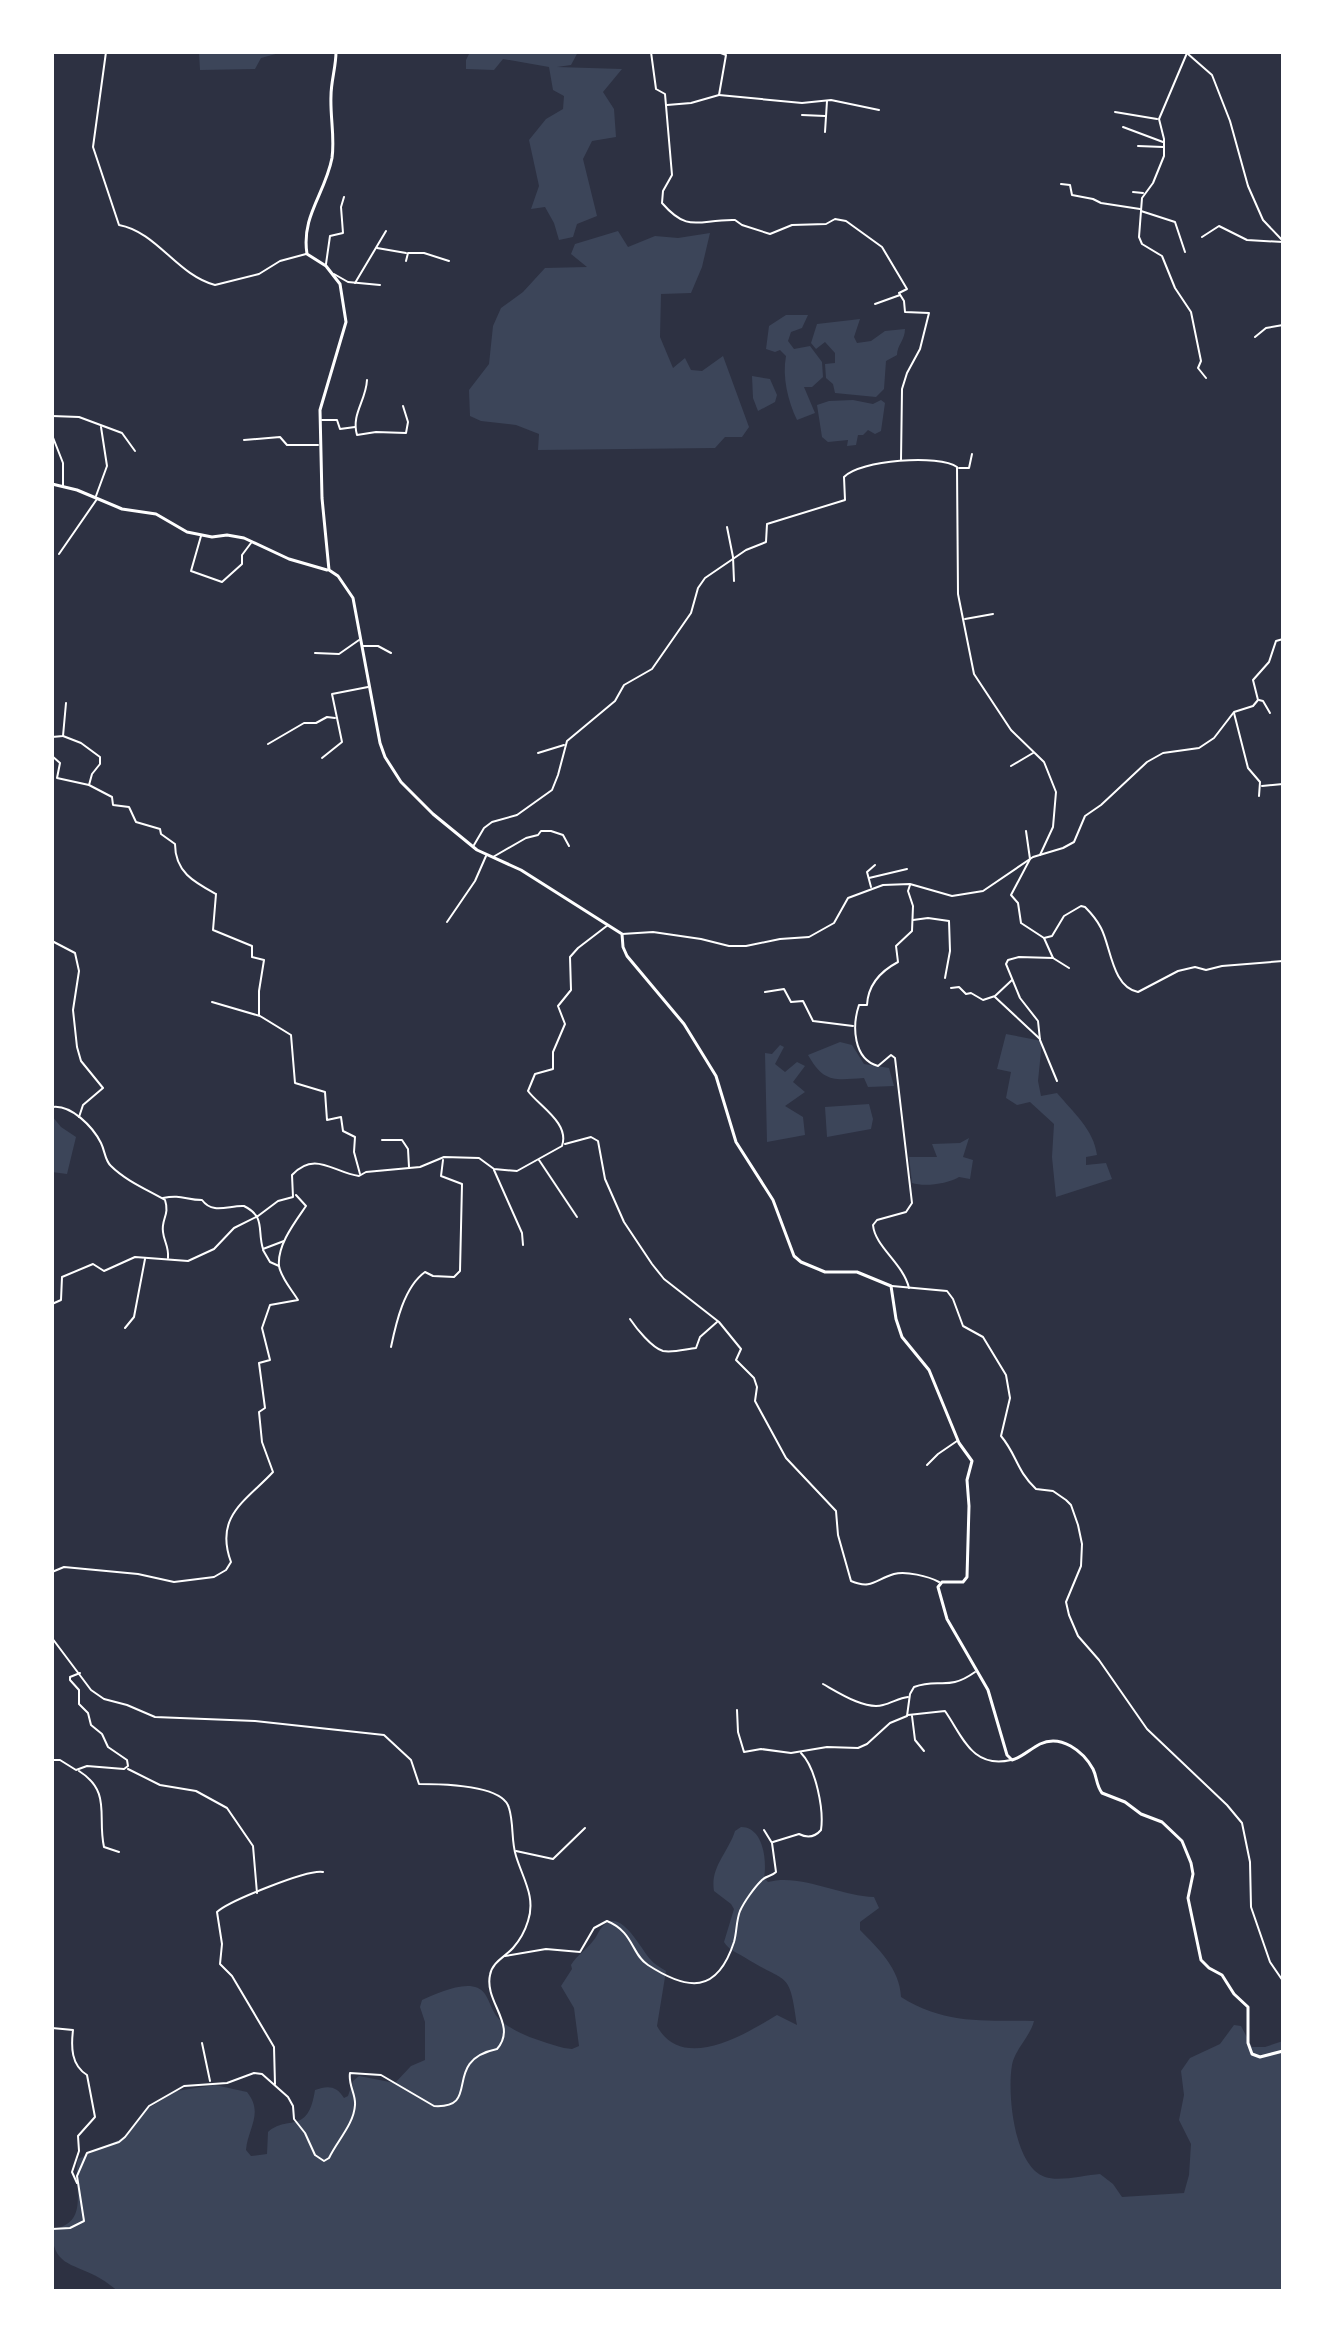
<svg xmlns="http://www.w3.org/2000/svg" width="1335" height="2343" font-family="'Open Sans',sans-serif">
  <rect width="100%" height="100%" fill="#2d3142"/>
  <g fill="#3c4559">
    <polygon points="199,52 283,52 261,58 255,69 200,70"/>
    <polygon points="470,52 578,52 571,65 557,67 622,69 603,92 614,109 616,137 592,141 583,159 597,216 577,224 573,237 559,240 554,223 545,207 531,209 539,186 529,140 546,119 563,109 564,96 553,90 549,67 503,59 494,70 466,69 466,60"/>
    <polygon points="618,231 628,247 655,236 678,238 710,233 702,267 691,293 661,294 660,337 673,368 685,358 691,370 702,371 723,356 749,427 742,437 725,437 715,448 538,450 539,434 516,425 481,421 470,416 469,390 489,364 493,326 501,308 523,292 545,268 587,267 571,254 575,244"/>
    <path d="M786,315H808L802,328L791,332L788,341L794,349L810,346L822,362L823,377L812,387H804L815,413L797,420C788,401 782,377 786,356L780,350L775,352L766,349L769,326Z"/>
    <path d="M860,319L854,337L857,343L871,341L885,331L905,329C905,340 897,345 897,355L886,361L884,389L876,397L835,393L833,384L826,378L825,364L835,363V353L825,342L816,349L811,343L817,324Z"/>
    <polygon points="752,376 770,379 777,395 775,402 758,411 753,398"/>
    <polygon points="853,400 873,404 881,400 885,403 881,431 875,434 868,430 863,435 858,435 856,445 847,446 848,440 828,442 822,437 817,405 829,401"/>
    <path d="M1006,1034L1042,1041L1038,1081L1041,1096L1057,1093C1073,1112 1094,1130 1097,1155L1086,1157V1165L1106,1163L1112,1179L1056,1197L1052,1157L1054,1124L1030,1102L1017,1105L1006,1098L1011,1072L997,1069Z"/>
    <path d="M840,1042L852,1045L864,1064L889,1068L894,1086L868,1087L864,1078C834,1080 824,1083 808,1055Z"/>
    <polygon points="780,1045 784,1047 775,1064 785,1072 797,1062 805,1066 793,1082 805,1092 785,1106 803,1117 805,1135 767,1142 765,1053 772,1054"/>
    <polygon points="869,1104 873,1119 871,1129 827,1137 825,1107"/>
    <polygon points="52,1116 61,1127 76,1137 67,1174 52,1172"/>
    <path d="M969,1138L963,1157L973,1160L970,1179L959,1177C948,1184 924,1187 912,1183L909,1157H937L932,1144L960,1143Z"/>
    <path d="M741,1827C764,1827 767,1862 764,1878L768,1882C800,1873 840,1896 874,1897L879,1908L860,1922V1930C878,1948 900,1969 901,1997C946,2025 983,2020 1034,2021C1030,2037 1015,2049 1012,2065C1007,2093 1014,2167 1045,2177C1059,2182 1085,2175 1100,2174L1113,2184L1122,2197L1184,2193L1189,2175L1191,2144L1179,2120L1184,2095L1181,2071L1190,2058L1220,2044L1234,2025L1241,2026L1252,2047H1265L1283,2041V2291H118C111,2286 104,2280 96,2276C71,2263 52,2265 52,2229C92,2224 72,2184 78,2159L125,2137L144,2111L176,2091L215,2085L247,2092C264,2113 248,2128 246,2150L251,2156L267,2154L268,2132C288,2114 308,2136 315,2090C328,2085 337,2086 344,2098L348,2096L353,2081L359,2076L395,2083L411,2066L425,2060V2022L420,2007L422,2000C438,1993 473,1976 485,1994C491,2003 492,2013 501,2021C518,2035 543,2042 564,2048L572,2049L579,2046L574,2008L561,1986L572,1969L571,1965C577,1955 586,1950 593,1941C597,1937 599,1929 604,1925C621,1908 641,1949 650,1959C654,1964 660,1967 666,1971L657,2026C682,2073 746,2034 777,2015L797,2025C789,1968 788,1985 744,1957C736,1952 729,1950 724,1942L734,1909L731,1904L714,1891C710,1867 728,1853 735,1831Z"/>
  </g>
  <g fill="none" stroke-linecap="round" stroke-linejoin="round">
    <g stroke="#fff" stroke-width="2">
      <path d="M106,52L93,147L119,225C157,232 177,275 215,285L259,274L280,261L306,254"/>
      <path d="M651,52L656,89L665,94L672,175L663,191L662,203C689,234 698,219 735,220L742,225L770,234L792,225L826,224L835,219L846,221L882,247L907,289L899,293L904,301L905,312L929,313L920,349L907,373L902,389L901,460"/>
      <polyline points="1187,53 1159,119 1164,139 1164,156 1153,183 1142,198 1139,237 1142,244 1162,256 1175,288 1191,312 1201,361 1198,368 1206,378"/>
      <polyline points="1188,54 1212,75 1230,121 1248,186 1263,220 1283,241"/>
      <polyline points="719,95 802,103 831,100 879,110"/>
      <polyline points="667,105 691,103 719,95 726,55 718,52"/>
      <polyline points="1115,112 1157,119"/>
      <polyline points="802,115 825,116"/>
      <polyline points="1123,127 1163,142"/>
      <polyline points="825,132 827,101"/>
      <polyline points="1138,146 1163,147"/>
      <polyline points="1061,184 1070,185 1072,195 1093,199 1101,203 1140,209"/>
      <polyline points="1133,192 1143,193"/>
      <polyline points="1141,211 1175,222 1185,252"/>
      <polyline points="1202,237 1219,226 1247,240 1283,242"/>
      <polyline points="377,248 406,253"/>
      <polyline points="406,261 408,253 424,253 449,261"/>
      <polyline points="326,264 330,236 343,233 341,207 344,197"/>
      <polyline points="334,274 348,282 380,285"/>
      <polyline points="355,283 386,231"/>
      <polyline points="875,304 900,295"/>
      <polyline points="1255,337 1266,328 1283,325"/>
      <path d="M367,380C366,401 351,414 357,435L376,432L406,433L408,422L403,406"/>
      <polyline points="52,414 53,396"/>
      <polyline points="52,416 79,417 122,433 135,451"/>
      <polyline points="322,420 337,420 340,429 355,427"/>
      <polyline points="52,435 63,463 63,486"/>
      <polyline points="244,440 280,437 287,445 318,445"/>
      <polyline points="959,468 969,468 972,454"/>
      <polyline points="96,496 107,466 101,427"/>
      <polyline points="727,527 733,557 734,581"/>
      <polyline points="201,536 191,571 222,582 242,564 242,555 251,543"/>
      <polyline points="59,554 97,499"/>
      <polyline points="965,619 993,614"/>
      <polyline points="363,646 378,646 391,653"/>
      <polyline points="315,653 339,654 359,640"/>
      <polyline points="1259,700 1263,701 1270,713"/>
      <polyline points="1234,713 1248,768 1260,782 1259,796"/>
      <polyline points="63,736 81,743 100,757 100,764 92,774 89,785"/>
      <polyline points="52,737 63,736 66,703"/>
      <polyline points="268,744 304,723 316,723 327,717 335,718"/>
      <polyline points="538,753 564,745"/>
      <path d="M52,756L60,763L57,778L89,785L112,797L113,805L129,807L136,822L160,829L161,834L175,844C175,872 194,882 216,894L213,930L252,946V957L264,960L259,991V1015"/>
      <polyline points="322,758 342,742 332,694 368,687"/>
      <polyline points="1011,766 1033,753"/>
      <polyline points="1262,786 1283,784"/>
      <polyline points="1026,831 1030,859 1011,895 1018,903 1021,923 1044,938 1053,958 1069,968"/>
      <path d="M474,845L484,828L492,822L517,815L552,790L558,775L567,741L615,701L624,685L652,669L691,613L698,588L705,578L746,550L766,542L767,524L845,500L844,477C859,460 940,454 957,467L958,594L974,674L1011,730L1044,762L1056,792L1053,827L1040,855"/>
      <polyline points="493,857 526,838 538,835 541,831 551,831 563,835 569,846"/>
      <polyline points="869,878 907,869"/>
      <polyline points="871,887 867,872 875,865"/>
      <polyline points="913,920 928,918 949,921 950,951 945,978"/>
      <polyline points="447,922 475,881 486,856"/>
      <polyline points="622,934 653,932 701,939 729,946 746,946 780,939 809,937 834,923 848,898 883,885 910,884 952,896 983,891 1033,857 1063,848 1074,842 1085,816 1101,805 1147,762 1163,753 1199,748 1214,738 1234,712 1253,706 1258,700 1253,680 1269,662 1276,641 1283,639"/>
      <path d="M1044,938L1052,936L1064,916L1081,906L1085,907C1091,913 1097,920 1101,928C1111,947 1112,987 1138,992L1178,971L1195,967L1206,970L1222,966L1283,961"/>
      <polyline points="52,941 75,953 79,971 73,1010 77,1047 81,1061 103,1088 83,1105 79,1117"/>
      <polyline points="1053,958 1019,957 1008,960 1006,964 1020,998 1038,1021 1040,1040 1057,1081"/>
      <polyline points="951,988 959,987 966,994 971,993 983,1000 995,996 1012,980"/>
      <polyline points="765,992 784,989 791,1002 803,1001 813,1021 853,1026"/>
      <polyline points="995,997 1040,1039"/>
      <polyline points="212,1002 260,1016 291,1035 295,1083 325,1092 327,1120 341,1117 343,1131 355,1137 354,1152 360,1174"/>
      <path d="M52,1107C71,1104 93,1127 101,1143C105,1151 105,1161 111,1166C126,1181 148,1190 165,1200C170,1215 161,1219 163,1232C164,1242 169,1246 168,1258"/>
      <polyline points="382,1140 402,1140 408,1149 409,1167"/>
      <path d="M565,1144L591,1137L598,1141L605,1179L624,1222L652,1264L664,1279L719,1322L741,1349L736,1360L754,1378L757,1387L755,1401L786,1458L836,1511L838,1535L851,1581C872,1590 876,1579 894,1574C906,1571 928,1576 939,1582"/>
      <polyline points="539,1160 577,1217"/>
      <polyline points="494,1170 522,1233 523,1245"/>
      <path d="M163,1198C181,1194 186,1200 202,1200C213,1215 229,1205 244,1206C266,1217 257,1230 263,1249L284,1241"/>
      <polyline points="263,1250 270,1262 279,1266"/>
      <path d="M892,1286L947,1291L953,1299L963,1326L983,1337L1006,1375L1010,1398L1001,1436C1017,1455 1016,1470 1036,1489L1053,1491L1066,1500L1071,1505L1078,1525L1082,1544L1081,1566L1066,1602L1069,1615L1078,1636L1099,1660L1147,1729L1227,1805L1242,1823L1250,1862L1251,1907L1270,1962L1283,1981"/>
      <path d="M909,1288C903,1263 875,1247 873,1225L877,1220L906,1212L912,1203L895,1058L891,1055L878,1066C853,1059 852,1026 859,1005H867C868,985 881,971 898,962L896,946L912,931L913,906L908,891L910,885"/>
      <path d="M52,1304L61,1300L62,1277L93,1264L104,1271L135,1257L188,1261L214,1249L234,1228L258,1216L278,1201L293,1197L292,1175C315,1150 334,1173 359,1176L366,1172L420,1167L444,1157L479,1158L494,1169L517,1171L562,1146C570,1123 539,1106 528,1091L535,1074L553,1069V1052L565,1024L558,1006L571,990L570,957L578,948L608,925"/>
      <path d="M630,1319C636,1328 652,1348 663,1351C673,1353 686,1349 696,1348L700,1337L717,1322"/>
      <polyline points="125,1328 134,1317 145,1259"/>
      <path d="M391,1347C396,1323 404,1287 425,1272L433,1276L454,1277L460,1271L462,1184L441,1176L443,1160"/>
      <polyline points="927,1465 938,1454 957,1441"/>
      <path d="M52,1572L64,1567L138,1574L174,1582L214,1577L226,1570L231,1562C214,1516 246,1501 273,1472L262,1442L259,1412L265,1408L259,1363L270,1360L262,1328L270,1305L298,1300C292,1290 281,1278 279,1266C277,1245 295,1222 306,1206L296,1195"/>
      <path d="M52,1638L91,1690L104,1699L127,1705L155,1717L255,1721L384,1735L411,1760L419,1784C439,1784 503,1784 509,1808C514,1824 511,1841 516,1856C523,1879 536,1897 528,1921C525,1931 520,1940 513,1948C505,1957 492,1962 490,1975C484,2002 518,2025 497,2049C440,2061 483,2109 434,2106L381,2075L350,2073C348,2085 356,2094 355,2105C354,2124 337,2141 329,2158L324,2161L315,2155L305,2133L294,2119L293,2106L288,2097L262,2074L254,2073L227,2083L184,2086L149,2106L125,2137L119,2142L87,2153L77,2176L84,2221L70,2228L52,2229"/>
      <path d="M823,1684C839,1693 865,1710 883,1705C892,1703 899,1698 908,1697"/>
      <path d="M737,1710L738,1732L744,1752L761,1749L791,1753L827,1747L858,1748L867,1744L890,1723L907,1716L910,1694L914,1687C940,1677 947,1692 975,1672"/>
      <path d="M908,1715L945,1711C963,1737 972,1769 1011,1760"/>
      <polyline points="912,1716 915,1740 924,1751"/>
      <polyline points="52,1760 60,1760 76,1770 87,1766 124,1769 128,1766 127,1760 108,1747 102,1734 91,1725 88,1713 79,1704 79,1690 70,1680 70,1677 80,1673"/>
      <polyline points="128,1769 160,1785 196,1791 227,1808 253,1846 257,1893"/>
      <path d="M79,1771C112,1792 97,1816 104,1847L119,1852"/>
      <path d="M773,1842L799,1834C807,1838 815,1837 821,1830C824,1810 816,1768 801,1753"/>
      <polyline points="516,1851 553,1859 585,1828"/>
      <path d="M505,1956L546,1949L580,1952L594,1928L607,1921C634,1932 631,1954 648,1965C688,1991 717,1994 734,1942C737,1932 736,1921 740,1911C744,1902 754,1888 761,1881C766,1875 771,1877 776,1872L772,1843L764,1830"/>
      <path d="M52,2028L73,2030C71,2047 71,2065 87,2075L95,2117L78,2136L79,2151L72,2172L77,2183"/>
      <polyline points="202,2043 210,2081"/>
      <path d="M275,2084L274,2047L232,1976L220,1964L222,1944L217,1912C229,1901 308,1869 323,1872"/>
    </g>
    <g stroke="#fff" stroke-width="3">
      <path d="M336,52C336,67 331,81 331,96C330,117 335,137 332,158C325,194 301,216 307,254L326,266L340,284L346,322L320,410L322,498L329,570L338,576L353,598L380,743L385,757L401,782L433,814L477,850L521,870L622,934L623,947L627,956L684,1024L716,1076L736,1142L773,1200L794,1256L801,1262L825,1272H857L891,1286L896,1319L902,1337L929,1370L959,1443L972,1461L967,1480L969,1506L967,1577L963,1582H942L938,1587L947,1619L988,1690L1007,1755L1012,1760C1023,1757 1030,1749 1040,1744C1061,1734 1083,1751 1093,1769C1097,1777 1096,1785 1102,1793L1125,1802L1141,1814L1162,1822L1182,1841L1191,1863L1193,1874L1188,1898L1201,1960L1209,1968L1222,1975L1234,1994L1248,2007V2043L1252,2054L1260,2057L1283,2051"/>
      <polyline points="52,484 77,490 122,509 156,514 187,532 212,537 227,535 244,538 289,559 327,570"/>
    </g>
  </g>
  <rect width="1335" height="2343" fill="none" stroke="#ffffff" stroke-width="108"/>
</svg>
